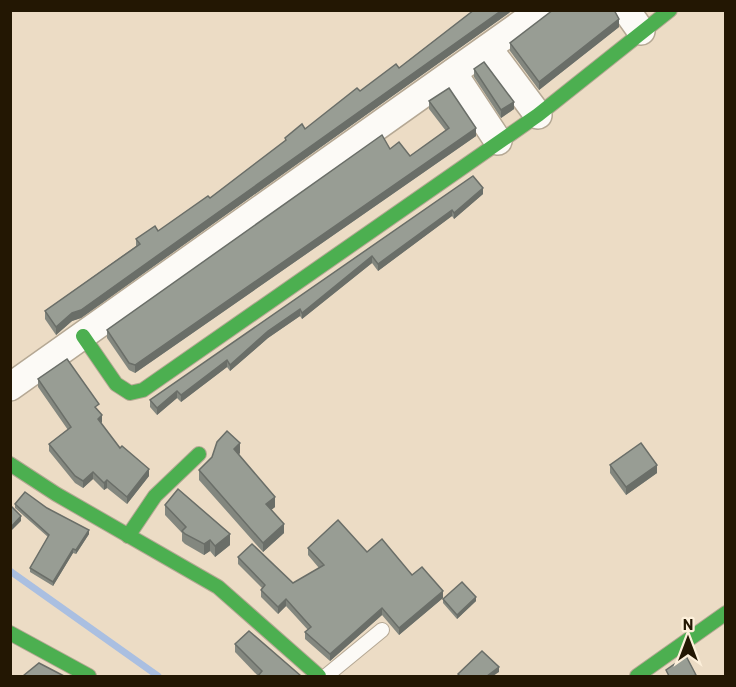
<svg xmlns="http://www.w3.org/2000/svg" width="736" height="687" font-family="Barlow,sans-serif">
  <rect width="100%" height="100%" fill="#ecdcc5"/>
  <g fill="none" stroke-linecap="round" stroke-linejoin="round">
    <polyline stroke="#aabfe1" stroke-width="7" points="10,571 158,676"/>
    <defs>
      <polyline id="lane" points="326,676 382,630"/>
      <g id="street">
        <polyline points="626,10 641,31"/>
        <polyline points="488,48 538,115"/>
        <polyline points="453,73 498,141"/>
        <polyline points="10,387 541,10"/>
      </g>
      <g id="fast">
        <polyline points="83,336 116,384 130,393 143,390 538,115 670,10"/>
        <polyline points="10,464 56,494 218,587 319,676"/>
        <polyline points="128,536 155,496 199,454"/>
        <polyline points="10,633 89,676"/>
        <polyline points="637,676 726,613"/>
      </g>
    </defs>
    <use href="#lane" stroke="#b5a894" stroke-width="16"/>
    <use href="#street" stroke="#b5a894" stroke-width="30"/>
    <use href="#fast" stroke="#b5a894" stroke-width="16"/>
    <use href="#lane" stroke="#fcfaf6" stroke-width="14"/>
    <use href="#street" stroke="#fcfaf6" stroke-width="27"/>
    <use href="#fast" stroke="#4caf50" stroke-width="14"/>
  </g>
  <g fill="#83877f">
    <polygon points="474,10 513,10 81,318 72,321 56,335 45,319 45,311 136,246 136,239 158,231 210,198 285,141 285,138 305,129 360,91 399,68"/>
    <polygon points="619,27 539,90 510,51 510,43"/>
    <polygon points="474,69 514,109 501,118 474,77"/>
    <polygon points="429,101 476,136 135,373 129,370 107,338 107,330 390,149 410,156 446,131 429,109"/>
    <polygon points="473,176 483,194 454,219 452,216 378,271 372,263 302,319 300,316 268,338 230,371 227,367 181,402 177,398 157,415 150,407 150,400"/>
    <polygon points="38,379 99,411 102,422 101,423 120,448 149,476 127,504 107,488 104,490 93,479 83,488 75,483 49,451 49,444 68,430 38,387"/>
    <polygon points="240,453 239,455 275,507 271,510 284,533 263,552 199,480 199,470"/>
    <polygon points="610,465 657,473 626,495 610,473"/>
    <polygon points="15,504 47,508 89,534 76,554 73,553 53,586 30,572 30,568 48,537 15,508"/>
    <polygon points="165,505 230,545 215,557 210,551 204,555 185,544 182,541 182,533 165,515"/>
    <polygon points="308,548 367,552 412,575 443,598 399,635 382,615 330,661 305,639 305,632 308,630 286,606 278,614 261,597 261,590 262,588 238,564 238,557 293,583 319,568 308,555"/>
    <polygon points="443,599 476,601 457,619 443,603"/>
    <polygon points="235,644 301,676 258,676 235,652"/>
  </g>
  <g fill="#6a6e68">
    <polygon points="502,10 513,10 81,318 72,321 56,335 56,327 72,313"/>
    <polygon points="619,19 619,27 539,90 539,82"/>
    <polygon points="514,102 514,109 501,118 501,110"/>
    <polygon points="476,128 476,136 135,373 135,365"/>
    <polygon points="483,188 483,194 454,219 454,213"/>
    <polygon points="452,210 452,216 378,271 378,264"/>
    <polygon points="372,256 372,263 302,319 302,313"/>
    <polygon points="300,309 300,316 268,338 230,371 230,365 268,331"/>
    <polygon points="227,360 227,367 181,402 181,395"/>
    <polygon points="177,391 177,398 157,415 157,408"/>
    <polygon points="102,415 102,422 98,426 98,419"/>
    <polygon points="240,443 240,453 234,459 234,449"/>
    <polygon points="657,465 657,473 626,495 626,487"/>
    <polygon points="149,469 149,476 127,504 127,497"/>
    <polygon points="93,472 93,479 83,488 83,481"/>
    <polygon points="107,480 107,488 104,490 104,483"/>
    <polygon points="275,497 275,507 266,514 266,504"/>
    <polygon points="21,516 21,521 10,532 10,528"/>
    <polygon points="284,524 284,533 263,552 263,543"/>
    <polygon points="89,530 89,534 76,554 76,550"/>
    <polygon points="230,534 230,545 215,557 215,546"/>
    <polygon points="210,540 210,551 204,555 204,544"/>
    <polygon points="73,549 73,553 53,586 53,582"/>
    <polygon points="443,591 443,598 399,635 399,628"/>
    <polygon points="476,597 476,601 457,619 457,615"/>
    <polygon points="286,599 286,606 278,614 278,607"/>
    <polygon points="382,608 382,615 330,661 330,654"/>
    <polygon points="499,667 499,672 493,676 487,676"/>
  </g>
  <g fill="#989d94" stroke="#6a6e68" stroke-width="1.5">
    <polygon points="474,10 502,10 81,310 72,313 56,327 45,311 140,244 136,239 155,226 158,231 208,196 210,198 286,140 285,138 302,124 305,129 357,88 360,91 396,64 399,68"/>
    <polygon points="553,10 614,10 619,19 539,82 510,43"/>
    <polygon points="484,62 514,102 501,110 474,69"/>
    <polygon points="449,88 476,128 135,365 129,363 107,330 382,135 390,149 399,142 410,156 449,128 429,101"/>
    <polygon points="473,176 483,188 454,213 452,210 378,264 372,256 302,313 300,309 268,331 230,365 227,360 181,395 177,391 157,408 150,400"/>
    <polygon points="67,359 99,404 95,407 102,415 98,419 120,448 122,446 149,469 127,497 107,480 104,483 93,472 83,481 75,476 49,444 71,427 38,379"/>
    <polygon points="227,431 240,443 234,449 275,497 266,504 284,524 263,543 199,470 212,457 217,442"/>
    <polygon points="641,443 657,465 626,487 610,465"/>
    <polygon points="178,489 230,534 215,546 210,540 204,544 185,534 182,531 186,527 165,505"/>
    <polygon points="25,492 47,508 89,530 76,550 73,549 53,582 30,568 49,535 15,504"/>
    <polygon points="10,505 21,516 10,528"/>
    <polygon points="338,520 367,552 382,539 412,575 422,567 443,591 399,628 382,608 330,654 305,632 311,627 286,599 278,607 261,590 265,585 238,557 252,544 293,583 324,565 308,548"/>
    <polygon points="462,582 476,597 457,615 443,599"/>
    <polygon points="249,631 301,676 258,676 262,671 235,644"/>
    <polygon points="482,651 499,667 487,676 460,676 458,674"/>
    <polygon points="686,656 696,675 693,676 669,676 666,670"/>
    <polygon points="39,663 64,676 23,676"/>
  </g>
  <rect width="736" height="687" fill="none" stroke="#231703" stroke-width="24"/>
  <g transform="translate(688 639)" stroke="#fdf0db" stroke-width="4.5" paint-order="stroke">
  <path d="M0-4.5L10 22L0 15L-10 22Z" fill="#231703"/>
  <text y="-9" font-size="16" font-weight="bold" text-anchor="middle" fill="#231703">N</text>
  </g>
</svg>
